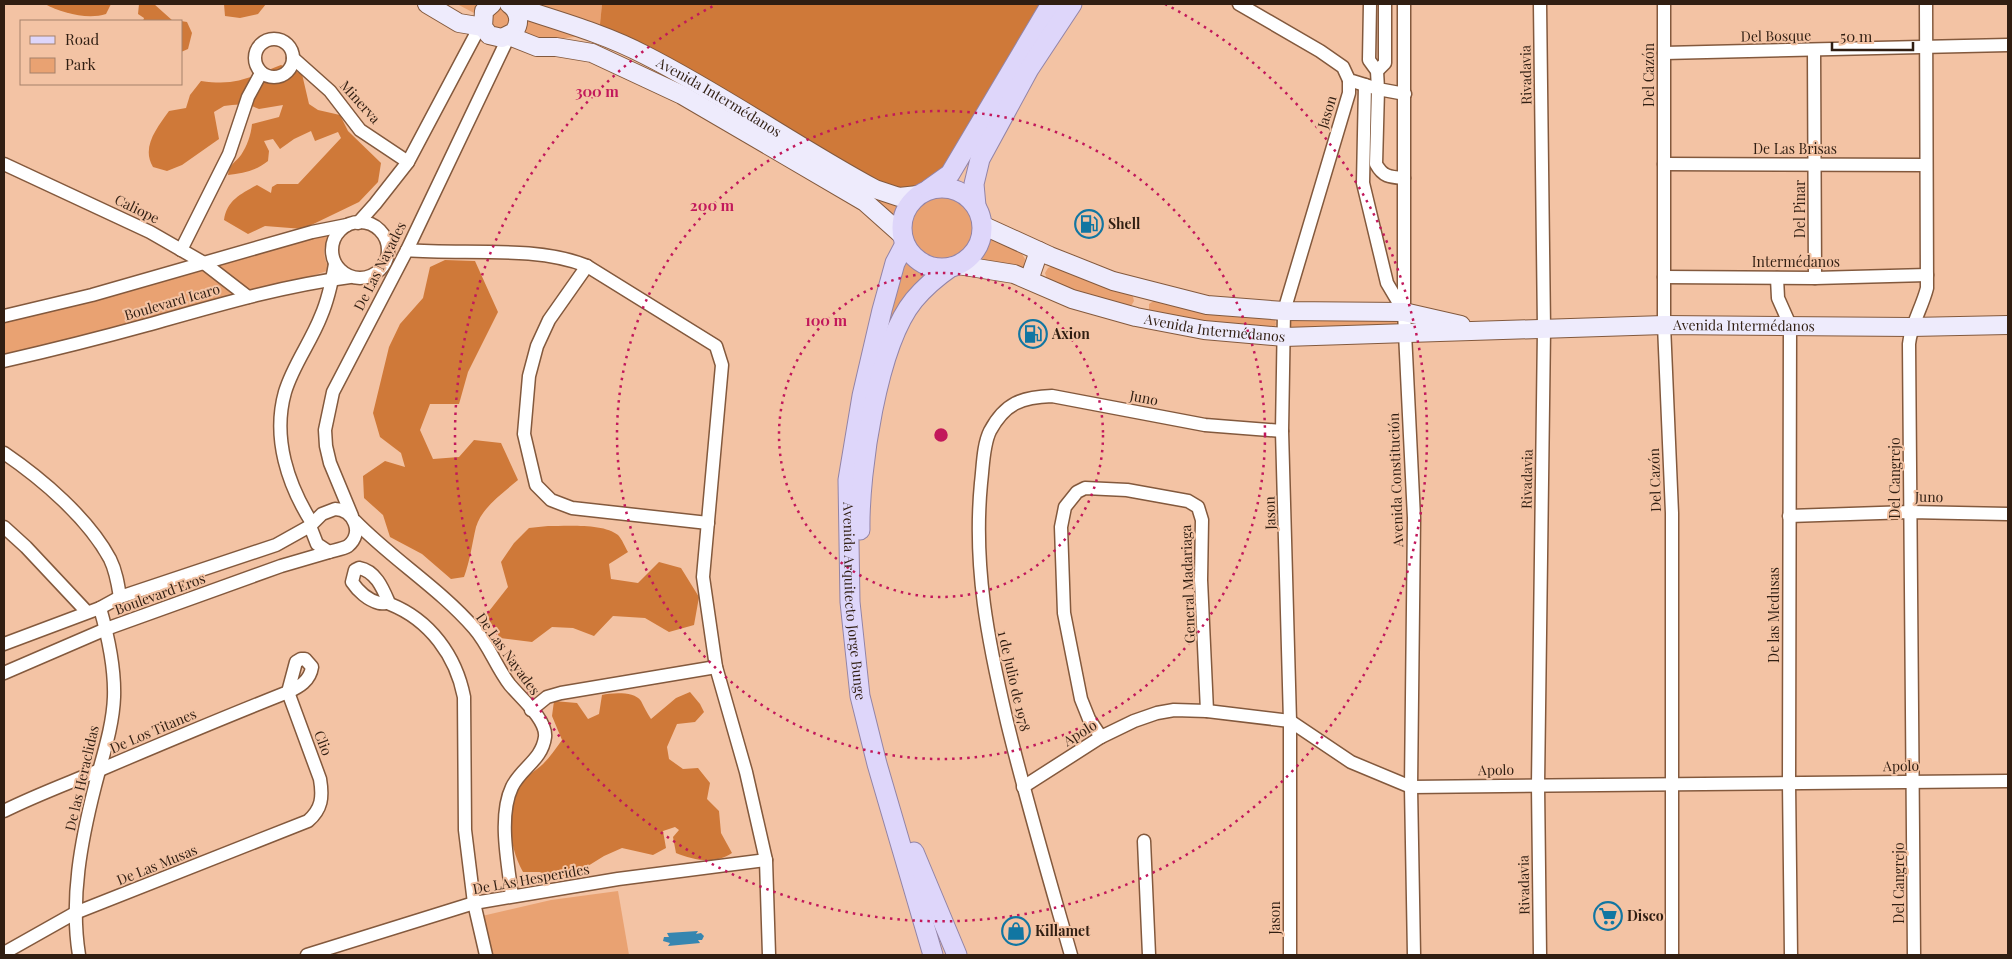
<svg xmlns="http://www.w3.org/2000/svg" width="2012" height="959" font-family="'Playfair Display',serif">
  <rect width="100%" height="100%" fill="#f3c3a4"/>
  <g fill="#e9a272">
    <polygon points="457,4 602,4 599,34 541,41 487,32 474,13"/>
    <polygon points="861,188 902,203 895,216"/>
    <circle cx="943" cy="227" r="33"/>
    <path d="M332,233C322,246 322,256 330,270L248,297L4,362V315Z"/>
    <polygon points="990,237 1022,254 1025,259 1024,266 1020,268 982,259"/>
    <path d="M903,260L912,268L929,276C910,294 894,311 885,336Z"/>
    <polygon points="1053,266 1132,293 1134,301 1131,306 1122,307 1048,282 1045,273 1048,268"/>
    <polygon points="1155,300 1275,319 1276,324 1274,329 1211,326 1149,311 1149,304"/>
    <polygon points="1290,319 1396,320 1397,323 1393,327 1291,327"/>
    <polygon points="618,891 629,955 492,955 482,916 551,900"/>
  </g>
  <g fill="#cf7939">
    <path d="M45,4H111L106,14C88,20 61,13 45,4Z"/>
    <polygon points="139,4 154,4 173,21 180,21 143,21 144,18 138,14"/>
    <polygon points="224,4 266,4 258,14 240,18 225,16"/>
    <polygon points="602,4 1051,4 950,174 899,197 599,34"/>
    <polygon points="181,21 187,22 192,33 188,49 181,52"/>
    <path d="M281,65L302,74L309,104L318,110L340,115L348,131L381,163L378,182L359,202L303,229L265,226L248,234L224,220C227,200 241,194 257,185L271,193L272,187L277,184H298L341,138L338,132L315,141L311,131L294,139L280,149L273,139L264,141L269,151L268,161C256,171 243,173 228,175C229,164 235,163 241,155C247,146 251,135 252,124L279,117L283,105L259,109L247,104L232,105L224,106L214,112L219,139L182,165L167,171L153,167C141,147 157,128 169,111L186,108L190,95L201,81C237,86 248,78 281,65Z"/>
    <path d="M445,260L475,261L498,312L468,372L459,404H430L420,430L433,459L459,457L474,440L501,443L518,480C503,493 482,507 476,527C472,544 470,561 464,577L451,579L422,554L390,537L383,515L364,498L363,476L385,461L405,467L401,453L380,437L373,413L389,347L400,324L423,298L430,267Z"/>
    <path d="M548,526C565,526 604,523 618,535C622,539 625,547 628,552L609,564L611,579L638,583L659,562L681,568L699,597L694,625L669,632L645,618L613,616L594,636L573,628L552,627L532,642L500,638L486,615L508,587L501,562L514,543L529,528Z"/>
    <path d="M690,692L700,704L704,712L695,722L677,724L667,747L669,759L683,769L698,768L710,783L707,799L719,811L721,833L732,853C715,865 693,860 676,853L673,837L679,830L675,827L663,831L666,848L653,855L622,848L604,856L575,874L552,879L540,872H523C509,847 505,811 519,785C524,777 536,771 543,764C550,757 556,748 562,740L552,716L554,701L577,703L588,719L599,714L602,695C612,693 634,691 641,701C644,707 647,713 651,719L676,698Z"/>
  </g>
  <polygon fill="#3686b0" points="698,931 696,934 701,933 704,936 702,940 698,940 700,943 668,946 670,943 663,941 664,937 669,937 667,933"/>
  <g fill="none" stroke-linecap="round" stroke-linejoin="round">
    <defs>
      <g id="minor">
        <path d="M1239,4L1320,51L1343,67L1349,80L1378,89L1376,164C1383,177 1390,177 1404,178"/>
        <polyline points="1370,4 1369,60 1377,71 1378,89 1405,94"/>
        <polyline points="1404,4 1404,312 1414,518 1411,787 1414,955"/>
        <polyline points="1664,4 1664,325 1672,513 1672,955"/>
        <circle cx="274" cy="58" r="19"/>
        <polyline points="1814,50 1815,278"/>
        <polyline points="1664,53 2008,45"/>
        <polyline points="293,58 330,91 360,130 408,162"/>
        <polyline points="1377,71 1385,63 1385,4"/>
        <polyline points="1365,85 1363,183 1387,283 1403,310"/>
        <polyline points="4,164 150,232 204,263 248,297"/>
        <polyline points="1664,164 1926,165"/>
        <circle cx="360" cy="250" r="28"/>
        <polyline points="358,223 375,204 408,162 477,32 483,27"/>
        <polyline points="181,250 229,154 248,97 261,73"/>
        <path d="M407,250C462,255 535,245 587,266L716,346L722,365L703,577L716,667L746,772L766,860L769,955"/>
        <polyline points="587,266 549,320 537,346 529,376 524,434 536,485 551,500 572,508 708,523"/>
        <polyline points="1664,277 1815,278 1927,275"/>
        <polyline points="1777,278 1778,298 1790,325 1789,783 1791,955"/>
        <polyline points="4,316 92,295 312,232 347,225"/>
        <path d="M4,361C52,350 100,338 147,325C214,306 281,286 350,277"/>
        <path d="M4,453C42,479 88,518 110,559C116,571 118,584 120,597"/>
        <path d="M335,509C354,510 364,533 348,546C343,549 335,550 329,552L317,544L310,526L322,514Z"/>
        <polyline points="352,516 330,463 326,446 325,430 333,392 407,250 509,36"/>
        <polyline points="1789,516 1910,512 2008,514"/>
        <path d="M355,521C392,559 439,588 474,628C489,645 496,667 510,685C521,698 547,720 545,737C542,760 521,768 512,787C498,816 508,864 512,896"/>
        <path d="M312,523C288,485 272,438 285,392C293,365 311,342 321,316C328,300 332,281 335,264"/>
        <polyline points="4,527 26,547 87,612"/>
        <path d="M389,603C383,589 376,571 359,568L355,570L352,582C358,591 368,600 379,603C383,604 387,602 390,604C430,620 456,656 464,697L465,830L474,903L486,955"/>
        <polyline points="4,644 100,608 120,597 276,545 310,526"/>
        <polyline points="4,673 106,629 281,566 329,552"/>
        <polyline points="531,710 547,697 561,693 716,667"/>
        <polyline points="1101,737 1089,719 1081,699 1064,613 1061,527 1065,507 1077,492 1085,488 1127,490 1188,501 1198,507 1202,520 1201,580 1207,711"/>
        <polyline points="1023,787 1101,737 1134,721 1157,713 1174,710 1207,711 1290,721 1351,762 1411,787 2008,781"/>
        <path d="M4,811C36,795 69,783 102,769C163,743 225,717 288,692C299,687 310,681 312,667L305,659H301L296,662L288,692"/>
        <polyline points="1144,841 1149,955"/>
        <path d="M4,953L75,913L308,821C322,809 323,797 320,779L288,692"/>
        <path d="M79,955C70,899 81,841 95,786C102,758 113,727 114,697C115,667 108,636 100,608"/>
        <polyline points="307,955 474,903 618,879 766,860"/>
        <path d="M1071,955C1049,878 1026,800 1007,722C988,641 973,567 981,483C983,467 983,445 990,431C1005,403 1022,397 1052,396L1205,425L1282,431"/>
        <polyline points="1290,955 1290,721 1282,431 1284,311 1349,93 1349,80"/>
        <polyline points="1540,955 1538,785 1544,329 1540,4"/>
        <path d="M1914,955L1909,344C1911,324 1922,308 1927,288L1926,4"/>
      </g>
      <g id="secondary">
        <polyline points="427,4 459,23 483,27"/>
        <path d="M492,4L484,11L483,27L489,35L502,38L514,32C521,22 519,11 509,4"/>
        <path id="s1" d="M513,6C558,21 603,33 645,55C724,95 797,147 875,189L899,197L918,195"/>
        <polyline points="509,36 537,47 556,47 592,53 682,95 865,202 902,235"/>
        <polyline points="982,225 1050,256 1113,281 1207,305 1284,311 1404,312 1461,325"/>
        <path id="s2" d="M958,265L1014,274L1072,299L1136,317L1204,330L1284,337L1664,325L1911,327L2008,325"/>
        <polyline points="1029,280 1039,251"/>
      </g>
      <g id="primary">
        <circle cx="942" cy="228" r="40"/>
        <polyline points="929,189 950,174 1051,4"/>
        <polyline points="976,206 974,184 980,159 1029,69 1072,4"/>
        <path id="s3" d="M905,244L895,263L882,310L862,396L848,480L850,602L860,696L877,764L933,955"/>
        <path d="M860,530C859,472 877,345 914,300C924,288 938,276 951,267"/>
        <polyline points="914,852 957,955"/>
      </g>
    </defs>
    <use href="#minor" stroke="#83593d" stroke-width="15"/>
    <use href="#secondary" stroke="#83593d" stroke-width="20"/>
    <use href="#primary" stroke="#9384a6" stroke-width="21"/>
    <use href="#minor" stroke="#fff" stroke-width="12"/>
    <use href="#secondary" stroke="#eeebfc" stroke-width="18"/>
    <use href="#primary" stroke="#ded6fa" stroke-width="19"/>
  </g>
  <g fill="none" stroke="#c2185b" stroke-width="2.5" stroke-dasharray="2.5 5">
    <circle cx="941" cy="435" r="162"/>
    <circle cx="941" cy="435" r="324"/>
    <path d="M1165 4A486 486 0 1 1 717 4"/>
  </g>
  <defs>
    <symbol id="fuel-ring" viewBox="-11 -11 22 22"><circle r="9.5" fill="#f3c3a4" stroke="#1176a2" stroke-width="1.5"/><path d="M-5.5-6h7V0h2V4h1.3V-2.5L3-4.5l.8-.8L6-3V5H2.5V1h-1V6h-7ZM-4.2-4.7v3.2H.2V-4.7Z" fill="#1176a2"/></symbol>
    <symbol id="supermarket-ring" viewBox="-11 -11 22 22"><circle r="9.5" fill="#f3c3a4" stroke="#1176a2" stroke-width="1.5"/><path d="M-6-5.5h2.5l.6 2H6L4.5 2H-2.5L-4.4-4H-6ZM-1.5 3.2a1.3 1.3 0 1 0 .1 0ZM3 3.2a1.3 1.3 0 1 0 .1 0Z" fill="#1176a2"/></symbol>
    <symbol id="shop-ring" viewBox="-11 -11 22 22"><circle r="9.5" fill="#f3c3a4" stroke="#1176a2" stroke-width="1.5"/><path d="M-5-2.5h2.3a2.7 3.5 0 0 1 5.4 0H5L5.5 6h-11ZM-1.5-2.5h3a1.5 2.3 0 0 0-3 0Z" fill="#1176a2"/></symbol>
  </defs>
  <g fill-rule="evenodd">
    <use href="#fuel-ring" x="1073" y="208" width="32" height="32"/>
    <use href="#fuel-ring" x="1017" y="318" width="32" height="32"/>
    <use href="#supermarket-ring" x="1592" y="900" width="32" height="32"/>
    <use href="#shop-ring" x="1000" y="915" width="32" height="32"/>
  </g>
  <g text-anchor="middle" stroke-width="4" stroke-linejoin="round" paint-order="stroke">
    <g font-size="14" fill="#301e12" stroke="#f3c3a4">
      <text transform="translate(1776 36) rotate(-1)" y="5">Del Bosque</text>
      <text transform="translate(1526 75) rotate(-91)" y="5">Rivadavia</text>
      <text transform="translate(1649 75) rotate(-90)" y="5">Del Cazón</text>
      <text dy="5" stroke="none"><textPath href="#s1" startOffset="226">Avenida Intermédanos</textPath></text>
      <text transform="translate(360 102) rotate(48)" y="5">Minerva</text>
      <text transform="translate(1327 112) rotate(-73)" y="5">Jason</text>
      <text x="1795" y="154">De Las Brisas</text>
      <text transform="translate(137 209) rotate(26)" y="5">Caliope</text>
      <text transform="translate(1800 209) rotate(-90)" y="5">Del Pinar</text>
      <text x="1796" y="267">Intermédanos</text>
      <text transform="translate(380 266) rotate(-63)" y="5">De Las Nayades</text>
      <text transform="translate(172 302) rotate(-16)" y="5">Boulevard Icaro</text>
      <text dy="5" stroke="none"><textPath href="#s2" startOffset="796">Avenida Intermédanos</textPath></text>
      <text dy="5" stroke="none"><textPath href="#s2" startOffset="266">Avenida Intermédanos</textPath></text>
      <text transform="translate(1144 398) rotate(11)" y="5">Juno</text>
      <text transform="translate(1895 478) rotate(-90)" y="5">Del Cangrejo</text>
      <text transform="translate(1527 479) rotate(-89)" y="5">Rivadavia</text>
      <text transform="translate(1396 480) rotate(-92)" y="5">Avenida Constitución</text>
      <text transform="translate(1655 480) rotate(-92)" y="5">Del Cazón</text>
      <text transform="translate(1929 497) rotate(1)" y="5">Juno</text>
      <text transform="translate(1270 513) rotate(-92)" y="5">Jason</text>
      <text transform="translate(1188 584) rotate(-92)" y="5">General Madariaga</text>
      <text transform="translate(160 594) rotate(-20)" y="5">Boulevard Eros</text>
      <text dy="5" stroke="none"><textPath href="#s3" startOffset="365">Avenida Arquitecto Jorge Bunge</textPath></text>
      <text transform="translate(1774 615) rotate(-90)" y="5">De las Medusas</text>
      <text transform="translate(508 654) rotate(54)" y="5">De Las Nayades</text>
      <text transform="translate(1014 681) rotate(77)" y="5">1 de Julio de 1978</text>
      <text transform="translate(153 731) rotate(-23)" y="5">De Los Titanes</text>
      <text transform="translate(1080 733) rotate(-32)" y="5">Apolo</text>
      <text transform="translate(323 743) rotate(69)" y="5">Clio</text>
      <text transform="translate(1901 766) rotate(-1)" y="5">Apolo</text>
      <text transform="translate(1496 770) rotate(-1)" y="5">Apolo</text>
      <text transform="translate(82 778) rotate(-77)" y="5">De las Heraclidas</text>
      <text transform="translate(157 865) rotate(-22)" y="5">De Las Musas</text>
      <text transform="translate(531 879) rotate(-10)" y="5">De LAs Hesperides</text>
      <text transform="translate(1899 883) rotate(-90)" y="5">Del Cangrejo</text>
      <text transform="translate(1524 885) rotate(-91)" y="5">Rivadavia</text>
      <text transform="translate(1275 918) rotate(-90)" y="5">Jason</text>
    </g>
    <g font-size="14" font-weight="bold" fill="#301e12" stroke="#f3c3a4" text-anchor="start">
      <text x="1108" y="229">Shell</text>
      <text x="1052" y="339">Axion</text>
      <text x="1627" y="921">Disco</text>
      <text x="1035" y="936">Killamet</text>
    </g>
  </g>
  <circle cx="941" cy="435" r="8" fill="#c2185b" stroke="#f3c3a4" stroke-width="2.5"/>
  <g font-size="15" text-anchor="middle" font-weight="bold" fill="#c2185b" stroke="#f3c3a4" stroke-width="4" stroke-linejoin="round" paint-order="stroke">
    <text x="597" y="97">300 m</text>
    <text x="712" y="211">200 m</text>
    <text x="826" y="326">100 m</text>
  </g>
  <rect width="2012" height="959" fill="none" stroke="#301e12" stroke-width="10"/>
  <rect x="20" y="20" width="162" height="65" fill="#f3c3a4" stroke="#a5816a"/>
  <rect x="30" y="36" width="25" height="8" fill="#ded6fa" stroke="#a5816a"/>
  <text x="65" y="45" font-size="15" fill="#301e12">Road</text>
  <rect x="30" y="58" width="25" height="15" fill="#e9a272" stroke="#a5816a"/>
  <text x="65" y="70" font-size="15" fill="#301e12">Park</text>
  <path d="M1832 42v8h81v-8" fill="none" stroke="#301e12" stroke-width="2.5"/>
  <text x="1840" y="42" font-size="15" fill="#301e12" stroke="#f3c3a4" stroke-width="4" paint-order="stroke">50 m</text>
</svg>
